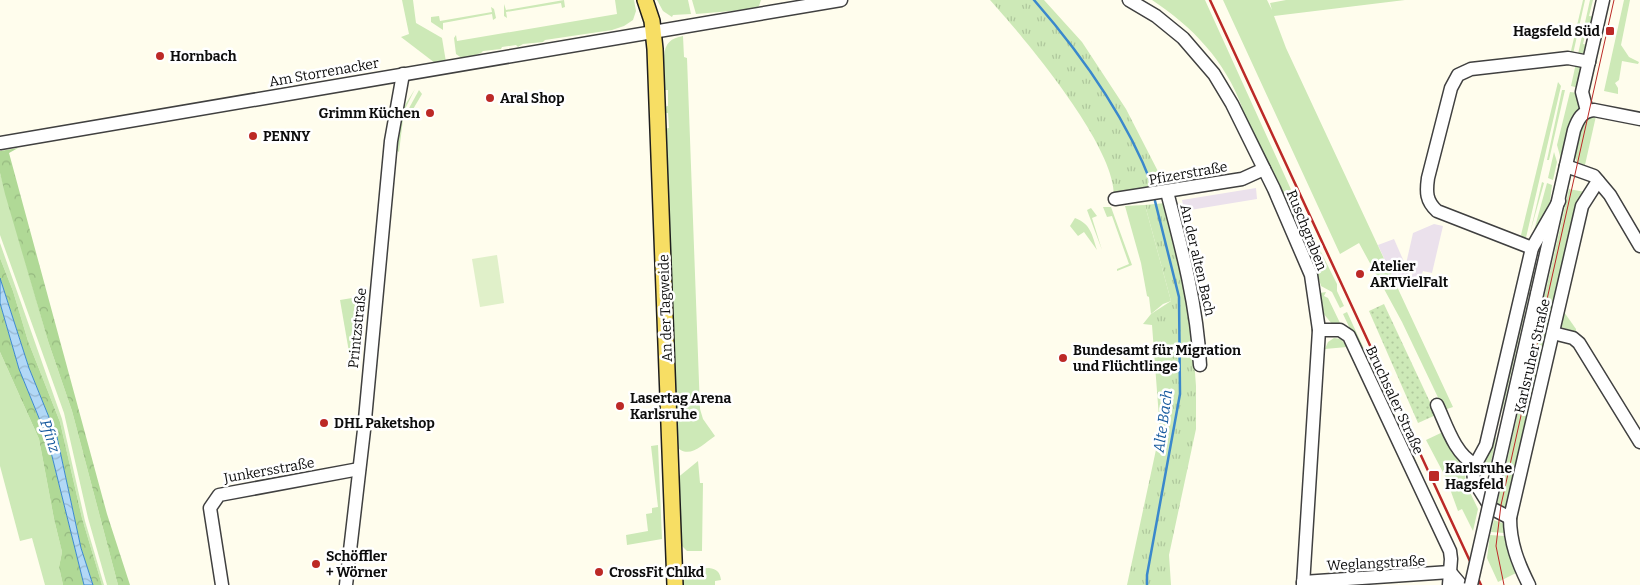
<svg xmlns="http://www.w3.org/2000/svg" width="1640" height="585" font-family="Bitter,serif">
  <defs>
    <pattern id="forest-crowns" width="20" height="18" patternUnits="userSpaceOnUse" patternTransform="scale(1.25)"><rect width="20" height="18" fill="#b0d996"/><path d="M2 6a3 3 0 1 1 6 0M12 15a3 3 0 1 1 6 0" fill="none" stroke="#96b980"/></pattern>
    <pattern id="park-tufts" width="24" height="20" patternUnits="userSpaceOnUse" patternTransform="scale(1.25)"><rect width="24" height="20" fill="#cde9b7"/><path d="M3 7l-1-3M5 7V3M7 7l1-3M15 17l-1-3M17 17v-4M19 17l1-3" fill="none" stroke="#afc79c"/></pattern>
    <pattern id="garden-dots" width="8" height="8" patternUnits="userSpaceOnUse" patternTransform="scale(1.25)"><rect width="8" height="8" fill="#cde9b7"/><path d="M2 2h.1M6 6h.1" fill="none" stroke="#afc79c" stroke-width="1.8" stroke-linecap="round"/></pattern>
    <pattern id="water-waves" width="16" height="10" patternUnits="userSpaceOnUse" patternTransform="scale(1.25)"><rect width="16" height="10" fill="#b2d8f6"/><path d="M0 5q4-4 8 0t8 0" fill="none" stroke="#98b8d2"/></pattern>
  </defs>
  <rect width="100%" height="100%" fill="#fffded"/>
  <g fill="#ebe1ec">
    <polygon points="1256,188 1257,199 1184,211 1182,200"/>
    <polygon points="1434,224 1443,226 1432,273 1423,271 1420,279 1412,277 1413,266 1406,264 1413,233"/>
    <polygon points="1394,239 1412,280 1397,287 1378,245"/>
  </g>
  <g fill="#cde9b7">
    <polygon points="402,0 413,0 416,23 442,38 446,62 435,63 401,37 409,34"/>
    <polygon points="564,0 565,7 562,8 561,3 506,12 507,18 504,16 504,4 506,10"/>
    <polygon points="615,0 634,0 636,11 633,20 624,26 612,30 545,40 543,42 523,44 518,47 516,45 502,47 501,49 483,51 481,53 463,59 456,54 454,38 456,35 457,41 617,14"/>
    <polygon points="657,0 688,0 691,14 673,15 672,17 663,11"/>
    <polygon points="692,0 761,0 759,6 754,9 696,14"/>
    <path d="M1152,0H1205L1303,216L1337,284V291L1344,306L1340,308L1332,292L1321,286L1313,258L1277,179H1274L1241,111L1242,107C1225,61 1193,27 1152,0Z"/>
    <polygon points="1223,0 1267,0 1272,10 1270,3 1286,0 1405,0 1274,16 1286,48 1453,407 1444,410 1402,322 1359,243 1340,254"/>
    <polygon points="1583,0 1585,0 1573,54 1570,55"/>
    <polygon points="1590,0 1593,0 1589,16 1595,17 1594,24 1588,23 1583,44 1589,45 1587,53 1578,54"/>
    <polygon points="1624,0 1630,0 1621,45 1629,57 1639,62 1638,64 1622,61 1619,80 1615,83 1618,88 1618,94 1604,91"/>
    <polygon points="491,7 494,9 496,18 493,20 492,14 443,23 443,30 431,22 431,17 439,16 440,21 492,12"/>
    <path d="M683,36L684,57L687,58L700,409L703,419L715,436C702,445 688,461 675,445L663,129L669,128L668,113H662V107L668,106V90H663L662,56H664C665,43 671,38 683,36Z"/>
    <polygon points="1576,63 1582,70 1579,88 1571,86"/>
    <polygon points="1558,82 1561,86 1525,242 1521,235"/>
    <polygon points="415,89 404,111 399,152 396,150 402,110"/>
    <polygon points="419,90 422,94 412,111 408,110"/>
    <polygon points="1562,90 1565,90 1549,160 1547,160"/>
    <polygon points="1570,92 1578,93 1580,108 1571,122 1562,163 1557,145"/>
    <path d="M1596,116L1585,165L1577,162C1570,150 1580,129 1587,119Z"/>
    <polygon points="1554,152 1557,162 1553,180 1548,178"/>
    <polygon points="0,173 48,341 72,411 118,585 107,585 88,518 64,413 0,235"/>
    <polygon points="1542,182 1544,183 1530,233"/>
    <polygon points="1547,183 1552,185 1550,202 1532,238"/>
    <polygon points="1569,189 1585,192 1506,509 1496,509"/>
    <polygon points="1145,205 1171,301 1163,304 1151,314 1149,297 1147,296 1141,263 1125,206"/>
    <polygon points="1103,207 1111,207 1132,265 1117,271 1117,269 1129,264 1112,216 1107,217"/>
    <polygon points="1091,208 1097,216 1092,218 1102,250 1087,210"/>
    <path d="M1075,218C1091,224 1092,235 1097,250L1084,232L1078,236L1070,226Z"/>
    <polygon points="0,243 62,419 85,521 104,585 102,585 82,518 60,422 28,341 13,291 0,258"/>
    <polygon points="1533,261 1536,263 1504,404 1502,411 1499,410"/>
    <polygon points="1326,292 1324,296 1328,298 1341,325 1332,324 1323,313 1320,293"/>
    <polygon points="364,296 359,351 349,352 340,300"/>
    <polygon points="1347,312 1424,479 1423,480 1446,526 1444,527 1343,314"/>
    <polygon points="1564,312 1576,329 1576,332 1561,327"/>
    <polygon points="1334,338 1341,339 1347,347 1325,349 1328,342"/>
    <polygon points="0,352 39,439 54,519 62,552 59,567 63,585 45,585 32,538 20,541 0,466"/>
    <polygon points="1445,431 1464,463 1466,484 1478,509 1473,531 1462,509 1458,511 1446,478 1426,440"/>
    <polygon points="1493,437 1496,438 1490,467 1480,464"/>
    <polygon points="658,445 662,539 627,545 626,535 648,531 646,514 652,513 652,508 658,507 651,446"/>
    <polygon points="698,461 700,483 703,483 702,551 687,551 679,543 676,479"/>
    <polygon points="1494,520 1505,524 1505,533 1491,532"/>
    <polygon points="1490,535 1504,536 1508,553 1516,573 1498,582 1487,558"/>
    <path d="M709,568C717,569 720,572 721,580L715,581V585H679V577C688,568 697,569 709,568Z"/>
  </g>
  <g fill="url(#forest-crowns)">
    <polygon points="18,148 9,153 107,514 130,585 118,585 72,411 48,341 5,194 0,173 0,151"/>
    <polygon points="0,258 13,291 28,341 60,422 82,518 102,585 93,585 81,548 57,437 29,368 0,278"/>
    <polygon points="0,303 19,369 48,440 84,585 63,585 59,567 62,552 54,519 39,439 0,352"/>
  </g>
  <g fill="url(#park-tufts)">
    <path d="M990,0H1044L1082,42L1126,109L1165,185L1114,195C1114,144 1025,39 990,0Z"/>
    <polygon points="1165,203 1189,293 1196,386 1196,429 1169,555 1171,585 1127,585 1160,431 1152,325 1143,324 1151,314 1171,301 1145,205"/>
  </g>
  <polygon fill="url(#garden-dots)" points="1384,304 1436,415 1418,423 1369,311"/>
  <polygon fill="#e0f0c9" points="497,255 504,303 480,307 472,259"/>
  <polygon fill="url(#water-waves)" stroke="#3a88cc" points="0,278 29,368 57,437 81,548 93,585 84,585 48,440 19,369 0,303"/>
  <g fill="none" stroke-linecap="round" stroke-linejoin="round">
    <g stroke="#3a88cc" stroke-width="2.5">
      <path d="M1034,0C1082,55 1126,117 1152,185"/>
      <polyline points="1147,585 1147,575 1180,394 1179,297 1155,201"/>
    </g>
    <defs>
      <g id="minor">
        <polyline points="1129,0 1156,16 1183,38 1214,74 1232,104 1274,189 1311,275 1319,330 1303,585"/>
        <polyline points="1587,111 1582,92 1603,0"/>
        <polyline points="0,143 841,0"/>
        <polyline points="1566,166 1594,176 1610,195 1640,246"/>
        <path d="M1167,192C1182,249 1197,305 1200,365"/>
        <polyline points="1115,199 1242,179 1264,169"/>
        <path d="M1532,248L1437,211C1426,201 1426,192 1428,178L1451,88L1458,75L1471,69L1568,58L1589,62"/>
        <path d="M1537,294L1574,130C1578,119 1582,111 1594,110L1640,119"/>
        <polyline points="1319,330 1340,330 1349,336 1450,551 1451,559 1449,585"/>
        <polyline points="1553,333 1573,338 1579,343 1640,442"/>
        <path d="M1437,405C1446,424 1455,455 1475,464"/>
        <polyline points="1510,518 1491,508 1474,481 1473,469 1486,445 1532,248 1559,201"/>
        <polyline points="1450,572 1461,585"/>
        <polyline points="1303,582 1450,572"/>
        <polyline points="222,585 210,508 219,495 359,469"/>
        <polyline points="346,585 364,430 391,141 403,74"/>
        <path d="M1529,585C1518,563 1510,543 1510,518L1582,206L1598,181"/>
      </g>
      <polyline id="major" points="645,0 652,21 655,49 675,585"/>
    </defs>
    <use href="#minor" stroke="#404040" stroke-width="15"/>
    <use href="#major" stroke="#1e1e1e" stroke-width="18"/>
    <use href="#minor" stroke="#fff" stroke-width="12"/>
    <use href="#major" stroke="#f7de64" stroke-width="15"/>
    <polyline stroke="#bc2926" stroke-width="1" points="1504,585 1496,546 1501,505 1614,0"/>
    <polyline stroke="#bc2926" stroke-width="2.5" points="1210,0 1481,585"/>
    <defs>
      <polyline id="minor-bridge" points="1471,585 1537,294"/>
    </defs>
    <use href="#minor-bridge" stroke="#404040" stroke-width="15" stroke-linecap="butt"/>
    <use href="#minor-bridge" stroke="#fff" stroke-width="12"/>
  </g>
  <g fill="#bc2926" stroke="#fff" stroke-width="2">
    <rect x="1605" y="26" width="10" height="10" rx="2.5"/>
    <circle cx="160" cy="56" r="5"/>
    <circle cx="490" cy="98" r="5"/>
    <circle cx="430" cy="113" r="5"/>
    <circle cx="253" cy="136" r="5"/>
    <circle cx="1360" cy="274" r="5"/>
    <circle cx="1063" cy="358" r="5"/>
    <circle cx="620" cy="406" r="5"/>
    <circle cx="324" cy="423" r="5"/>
    <rect x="1428" y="470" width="12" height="12" rx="2.5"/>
    <circle cx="316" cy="564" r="5"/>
    <circle cx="599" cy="572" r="5"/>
  </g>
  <g text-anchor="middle" stroke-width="5" stroke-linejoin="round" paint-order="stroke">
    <g font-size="14" font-weight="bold" fill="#0d0d0d" stroke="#fff" text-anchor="start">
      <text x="1600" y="36" text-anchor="end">Hagsfeld Süd</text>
      <text x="170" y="61">Hornbach</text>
      <text x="500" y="103">Aral Shop</text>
      <text x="420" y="118" text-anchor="end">Grimm Küchen</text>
      <text x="263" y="141">PENNY</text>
      <text x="1370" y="271">Atelier<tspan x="1370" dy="16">ARTVielFalt</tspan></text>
      <text x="1073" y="355">Bundesamt für Migration<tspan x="1073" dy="16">und Flüchtlinge</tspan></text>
      <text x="630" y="403">Lasertag Arena<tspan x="630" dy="16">Karlsruhe</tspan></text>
      <text x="334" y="428">DHL Paketshop</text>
      <text x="1445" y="473">Karlsruhe<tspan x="1445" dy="16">Hagsfeld</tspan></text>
      <text x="326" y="561">Schöffler<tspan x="326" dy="16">+ Wörner</tspan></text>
      <text x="609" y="577">CrossFit Chlkd</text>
    </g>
    <g font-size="14" fill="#0d0d0d" stroke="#fff">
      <text transform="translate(324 72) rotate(-10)" y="5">Am Storrenacker</text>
      <text transform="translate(1188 173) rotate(-10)" y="5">Pfizerstraße</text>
      <text transform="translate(1307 230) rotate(68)" y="5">Ruschgraben</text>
      <text transform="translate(1198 260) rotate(77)" y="5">An der alten Bach</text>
      <text transform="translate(665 308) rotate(-92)" y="5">An der Tagweide</text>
      <text transform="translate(357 328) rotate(-84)" y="5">Printzstraße</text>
      <text transform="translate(1532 356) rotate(-77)" y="5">Karlsruher Straße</text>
      <text transform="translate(1395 400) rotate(65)" y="5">Bruchsaler Straße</text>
      <text transform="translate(269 470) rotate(-10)" y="5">Junkersstraße</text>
      <text transform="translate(1376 563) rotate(-3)" y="5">Weglangstraße</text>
    </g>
    <g font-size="15" font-style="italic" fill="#175a9e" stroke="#fff">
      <text transform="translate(1163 421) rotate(-82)" y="5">Alte Bach</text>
      <text transform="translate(50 436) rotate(72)" y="5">Pfinz</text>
    </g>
  </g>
</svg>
